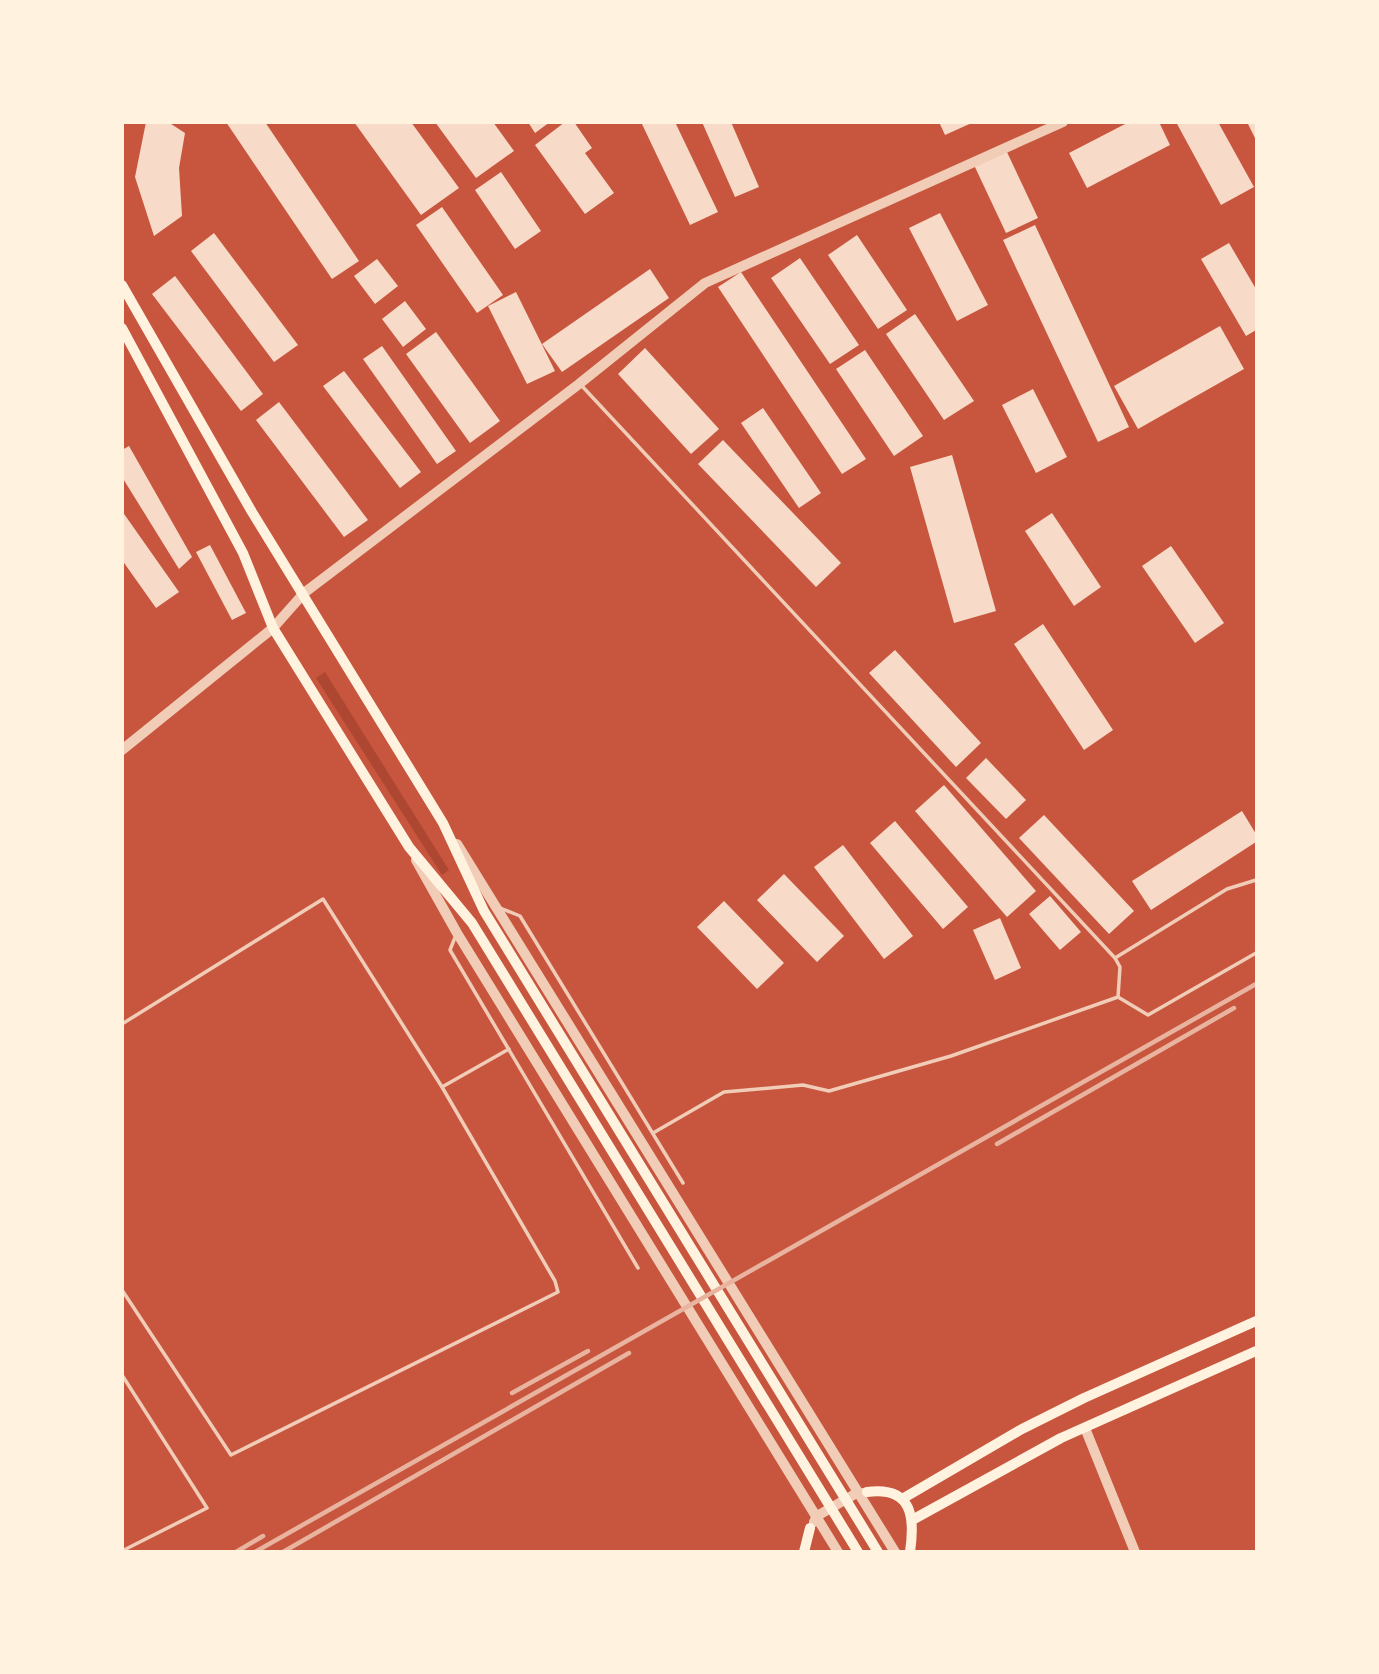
<svg xmlns="http://www.w3.org/2000/svg" width="1379" height="1674" font-family="Roboto,sans-serif">
  <rect width="100%" height="100%" fill="#c8553d"/>
  <polygon fill="#ae4732" points="325,672 449,870 442,875 316,678"/>
  <g fill="#f7dbc8">
    <polygon points="146,122 168,122 185,133 179,168 182,216 154,236 135,177"/>
    <polygon points="226,122 265,122 359,261 332,279"/>
    <polygon points="354,122 411,122 459,188 421,215"/>
    <polygon points="435,122 493,122 514,151 476,178"/>
    <polygon points="528,122 550,122 535,133"/>
    <polygon points="565,122 574,122 592,148 585,153 614,193 585,214 535,145"/>
    <polygon points="641,122 675,122 718,212 690,225"/>
    <polygon points="702,122 731,122 759,187 735,197"/>
    <polygon points="939,122 974,122 945,135"/>
    <polygon points="1129,122 1159,122 1170,145 1087,188 1069,153"/>
    <polygon points="1176,122 1218,122 1254,187 1221,205"/>
    <polygon points="1247,122 1256,122 1256,140"/>
    <polygon points="1006,150 1038,218 1006,233 974,165"/>
    <polygon points="501,172 541,231 515,249 475,190"/>
    <polygon points="442,207 503,295 477,313 416,225"/>
    <polygon points="940,213 988,305 957,321 909,228"/>
    <polygon points="1035,225 1129,427 1098,442 1003,240"/>
    <polygon points="214,233 298,345 274,362 191,251"/>
    <polygon points="857,235 907,310 878,329 828,255"/>
    <polygon points="1229,243 1256,289 1256,330 1246,336 1201,259"/>
    <polygon points="800,258 859,345 830,364 771,278"/>
    <polygon points="377,259 398,286 375,304 354,276"/>
    <polygon points="650,269 669,298 562,372 542,344"/>
    <polygon points="741,272 866,459 842,474 718,287"/>
    <polygon points="175,276 263,394 241,411 152,294"/>
    <polygon points="516,292 555,371 527,384 488,306"/>
    <polygon points="405,301 426,329 403,347 382,319"/>
    <polygon points="915,314 974,401 944,420 886,334"/>
    <polygon points="1220,326 1244,369 1138,429 1114,386"/>
    <polygon points="436,332 500,421 470,443 406,354"/>
    <polygon points="382,346 456,451 437,464 363,359"/>
    <polygon points="645,348 719,429 691,454 618,374"/>
    <polygon points="865,350 923,436 894,456 836,369"/>
    <polygon points="344,371 421,472 400,488 323,386"/>
    <polygon points="1033,389 1067,457 1036,473 1002,405"/>
    <polygon points="279,402 368,520 344,537 256,420"/>
    <polygon points="763,408 821,493 799,508 741,423"/>
    <polygon points="723,440 841,563 816,587 698,464"/>
    <polygon points="129,446 192,557 179,569 122,477 122,450"/>
    <polygon points="952,455 996,611 954,623 910,467"/>
    <polygon points="122,511 179,592 156,608 122,560"/>
    <polygon points="1052,513 1101,587 1074,606 1025,531"/>
    <polygon points="210,545 246,613 232,620 196,552"/>
    <polygon points="1171,546 1224,623 1195,643 1142,566"/>
    <polygon points="1043,624 1113,730 1084,750 1014,644"/>
    <polygon points="895,650 981,743 956,767 869,673"/>
    <polygon points="986,758 1026,800 1006,819 966,778"/>
    <polygon points="944,785 1036,891 1007,917 915,811"/>
    <polygon points="1242,811 1256,834 1256,842 1151,910 1132,881"/>
    <polygon points="1044,815 1134,911 1109,934 1019,838"/>
    <polygon points="895,821 968,907 943,929 870,843"/>
    <polygon points="843,845 913,936 884,959 814,867"/>
    <polygon points="784,874 844,936 817,962 757,900"/>
    <polygon points="1050,896 1081,932 1060,950 1029,914"/>
    <polygon points="724,901 784,963 757,989 697,927"/>
    <polygon points="1000,918 1021,968 995,980 973,930"/>
  </g>
  <g fill="none" stroke-linecap="round" stroke-linejoin="round">
    <g stroke="#f1ccb7" stroke-width="3.5">
      <polyline points="581,385 1115,958"/>
      <polyline points="500,908 520,916 683,1183"/>
      <polyline points="456,935 450,950 638,1268"/>
      <polyline points="1118,997 1148,1015 1256,953"/>
      <polyline points="122,1024 323,899 442,1087 555,1281 558,1292 231,1455 122,1290"/>
      <polyline points="442,1087 509,1049"/>
      <polyline points="653,1133 724,1092 803,1085 829,1091 951,1056 1118,997 1120,967 1115,958 1227,889 1256,880"/>
      <polyline points="122,1375 207,1508 122,1551"/>
    </g>
    <g stroke="#f1ccb7" stroke-width="10">
      <polyline points="122,750 273,628 304,593 579,384 705,283 1063,122"/>
      <polyline points="457,844 895,1552"/>
      <polyline points="416,860 457,933 838,1552"/>
      <polyline points="1085,1428 1135,1552"/>
      <polyline points="814,1522 817,1516 855,1494 863,1493"/>
    </g>
    <g stroke="#fff3e0" stroke-width="10">
      <polyline points="122,285 252,512 443,823 484,911 878,1552"/>
      <polyline points="122,328 243,553 273,628 409,847 472,923 858,1552"/>
      <path d="M867,1492C913,1486 915,1518 910,1552"/>
      <polyline points="902,1499 1022,1429 1084,1398 1256,1321"/>
      <polyline points="914,1519 1061,1438 1256,1351"/>
      <polyline points="804,1552 810,1528"/>
    </g>
    <g stroke="#e9b49f" stroke-width="4.5">
      <polyline points="997,1144 1234,1008"/>
      <polyline points="512,1393 588,1351"/>
      <polyline points="236,1552 263,1536"/>
      <polyline points="255,1552 1256,984"/>
      <polyline points="283,1552 629,1353"/>
    </g>
  </g>
  <rect width="1379" height="1674" fill="none" stroke="#fff3e0" stroke-width="248"/>
</svg>
